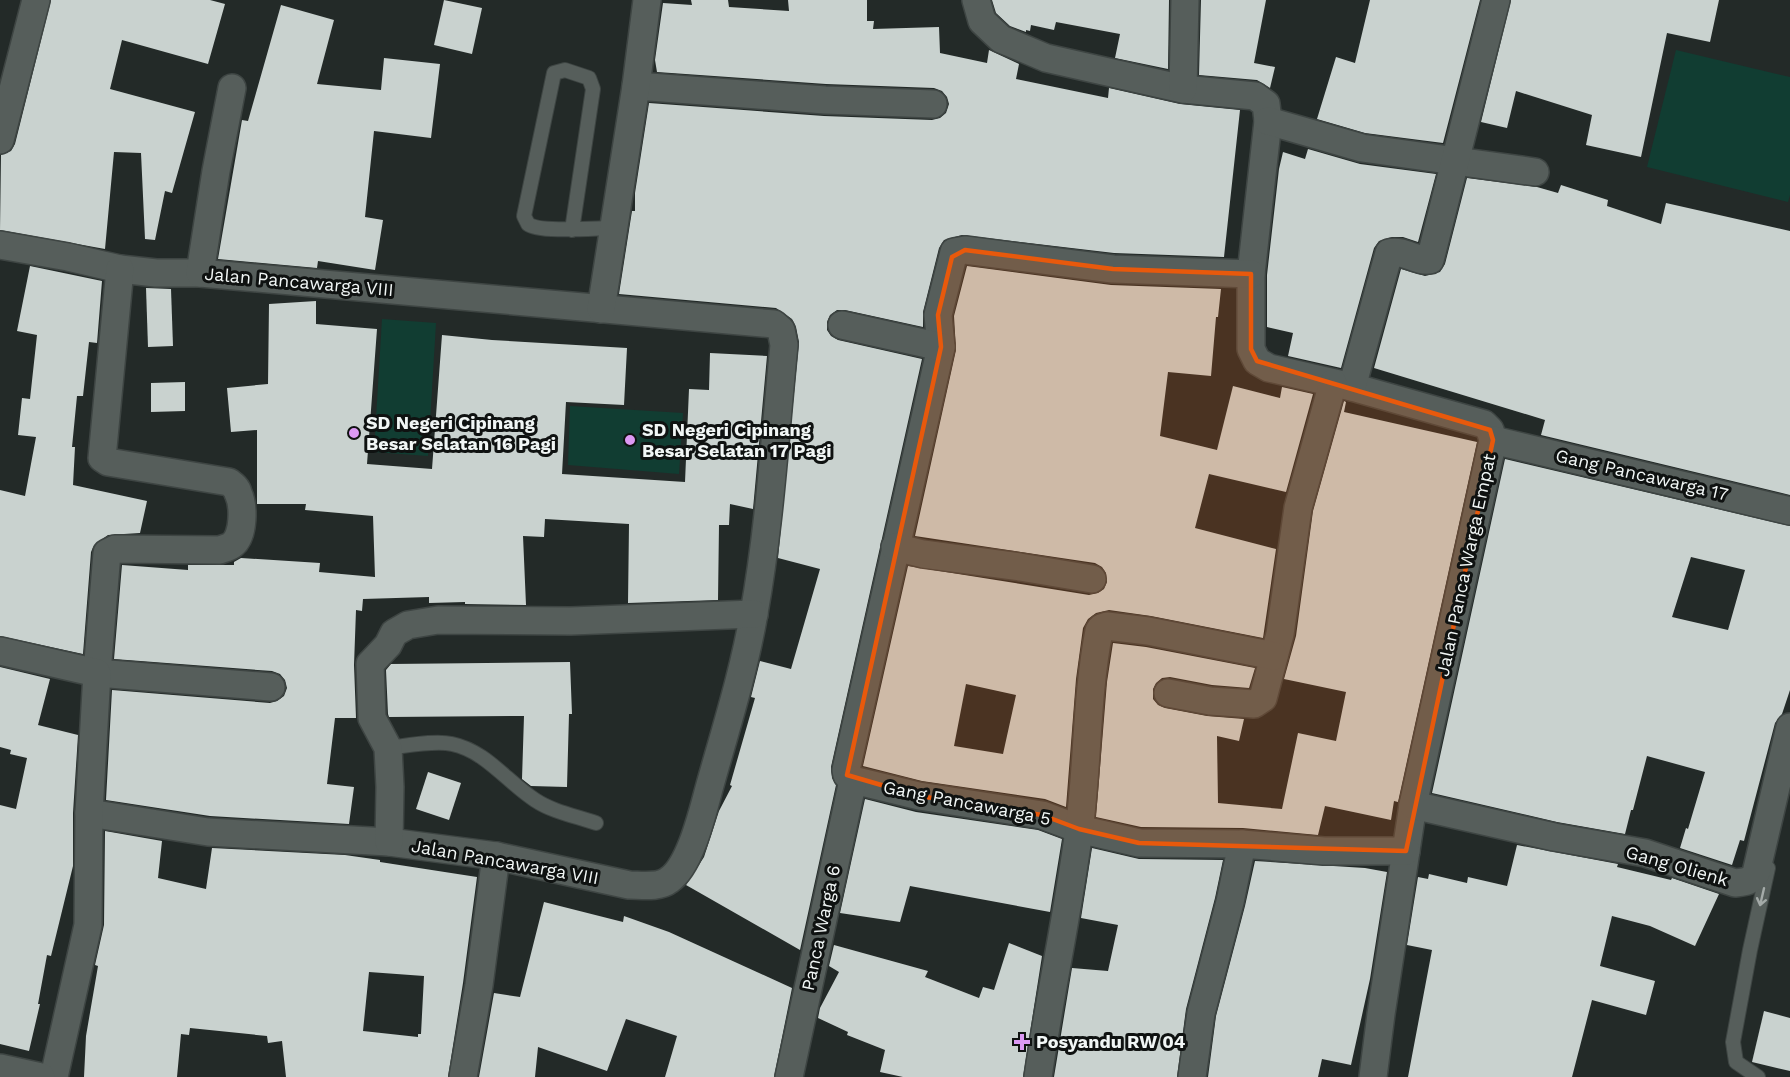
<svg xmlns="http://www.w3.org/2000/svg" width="1790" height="1077" font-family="'Work Sans',sans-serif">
  <rect width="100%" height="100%" fill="#232a28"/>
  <g fill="#113d32">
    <polygon points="1676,50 1790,77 1790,195 1788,202 1647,167"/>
    <polygon points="382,319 436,323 428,456 374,452"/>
    <polygon points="570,406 683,413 679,474 568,465"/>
  </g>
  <g fill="#c9d2cf" fill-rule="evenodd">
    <polygon points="51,0 210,0 225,4 208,64 122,40 110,89 195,112 172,193 165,191 155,240 145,239 141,153 114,152 105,249 0,230 1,155 11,151 15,144"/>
    <polygon points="444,0 482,8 472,54 434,45"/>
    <polygon points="691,0 728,0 729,7 789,11 788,0 867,0 867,21 874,21 873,29 939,27 940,53 987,63 989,50 1019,64 1016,79 1108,98 1109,88 1180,104 1240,110 1224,257 1114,253 962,235 944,240 939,248 923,312 923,327 845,310 837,310 830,315 827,322 827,330 831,336 838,340 922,359 831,767 832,778 836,785 800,950 686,885 704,857 719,811 732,786 730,785 755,698 751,697 760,661 791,669 820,569 778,558 799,342 796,327 792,319 776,308 619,294 632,211 635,211 635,193 649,103 824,116 932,120 940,118 946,113 949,104 947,97 942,91 934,88 826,84 657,72 655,60 663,3 692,5"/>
    <polygon points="992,0 1169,0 1168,69 1115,58 1120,34 1056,22 1054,30 1031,25 1030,31 1026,30 1026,32 1010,26 996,13"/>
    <polygon points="1201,0 1266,0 1254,63 1275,67 1270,88 1257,80 1199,75"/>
    <polygon points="1370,0 1480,0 1443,143 1365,133 1317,119 1336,57 1355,63"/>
    <polygon points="1511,0 1719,0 1710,42 1667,33 1641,157 1586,145 1592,115 1516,91 1507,128 1481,122"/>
    <polygon points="281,5 334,20 317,84 381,90 384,58 440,64 431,138 374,131 365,217 383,220 375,270 318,261 317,268 218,259 242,120 248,121"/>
    <polygon points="1308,149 1360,164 1436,174 1418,242 1403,237 1392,237 1379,241 1374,248 1341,368 1288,356 1293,333 1267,327 1267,275 1279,169 1283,152 1305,159"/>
    <polygon points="1467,178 1537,187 1558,193 1561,185 1608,200 1607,206 1661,224 1666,203 1790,231 1790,495 1541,435 1545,420 1374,368 1401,269 1425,276 1440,272 1445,264"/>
    <polygon points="30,266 102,281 97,343 89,342 83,396 77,396 72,447 75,447 73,485 147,501 140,533 108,535 94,545 91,552 83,654 0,636 0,490 25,496 36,437 18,435 22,398 30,399 37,335 17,331"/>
    <path d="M967,266L1111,285L1221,289L1218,317H1216L1211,376L1168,372L1160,436L1217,450L1233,386L1280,398L1282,387L1313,394L1286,492L1209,474L1195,528L1276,549L1263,638L1151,616L1109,610L1096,613L1088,619L1083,628L1076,679L1066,807L1045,799L922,781L863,766L908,566L1089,595L1098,593L1104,589L1107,582L1106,573L1102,567L1095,563L915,536L956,350L954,316ZM966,684L1016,695L1003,754L954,746Z"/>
    <polygon points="146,288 171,289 173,346 148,347"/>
    <polygon points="316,301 316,324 377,329 367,464 432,469 442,335 492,340 627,348 624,405 566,402 562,474 685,482 689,389 709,390 710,353 767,356 753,509 730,504 729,525 719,525 718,600 628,603 629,524 545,519 544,537 523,536 526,605 465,604 465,602 429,603 429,597 363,599 362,611 356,610 354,665 356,718 335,718 327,784 354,787 349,824 210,816 106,800 112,690 270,703 277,701 284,696 287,688 285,680 280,674 272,671 114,659 122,565 188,570 188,565 234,565 234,562 241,558 320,563 319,572 375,577 373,516 305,510 306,504 257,504 257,430 231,432 227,388 268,384 269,304"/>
    <polygon points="185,382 185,411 151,412 151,383"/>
    <polygon points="1344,401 1346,402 1344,412 1477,442 1398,802 1394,801 1391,820 1325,806 1318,835 1243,828 1141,827 1096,817 1107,682 1113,643 1146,647 1255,668 1249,688 1212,685 1170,677 1162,678 1156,683 1153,689 1153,699 1158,705 1165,708 1207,716 1244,719 1239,741 1217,736 1218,803 1282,809 1298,733 1336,741 1346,692 1284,679 1296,636 1313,511"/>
    <path d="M1505,459L1790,526V690L1782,714L1775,723L1744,841L1740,840L1732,865L1680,848L1686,828L1688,829L1705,772L1647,756L1633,810H1631L1625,834L1557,822L1432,793ZM1691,557L1745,570L1728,630L1672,617Z"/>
    <polygon points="570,662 572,714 569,714 567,787 531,786 522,779 524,716 389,717 388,714 386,670 391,664"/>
    <polygon points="0,667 50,679 38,725 78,735 73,813 73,866 51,956 47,955 38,1004 40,1004 29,1051 0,1044 0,805 16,809 27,758 10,754 11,750 0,747"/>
    <polygon points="428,772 461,783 449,820 416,809"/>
    <polygon points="865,799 916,812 1038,830 1062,839 1050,912 910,886 900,922 840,913"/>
    <path d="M105,831L162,841L158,878L206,889L212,848L345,855L380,860V862L477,877L463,983L448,1077H286L282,1041L268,1043L267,1036L190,1028L189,1035L181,1034L177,1077H84L86,1036L98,966L95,965L104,925ZM369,972L424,976L421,1034H418V1037L363,1031Z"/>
    <polygon points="1517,845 1618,864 1617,867 1671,880 1672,878 1719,894 1695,946 1650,926 1612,916 1600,966 1655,981 1646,1015 1592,1000 1572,1077 1408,1077 1432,950 1407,945 1418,877 1428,879 1429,874 1467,883 1468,877 1507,886"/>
    <polygon points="1092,848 1139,859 1223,860 1215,898 1186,1009 1177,1077 1054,1077 1072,968 1108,971 1118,925 1081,918"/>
    <polygon points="1255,861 1365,868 1387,872 1370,979 1351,1065 1322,1059 1318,1077 1208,1077 1216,1016 1245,906"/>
    <polygon points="544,902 623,922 624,916 669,932 792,988 774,1077 665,1077 677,1036 626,1019 607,1071 538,1047 535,1077 479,1077 494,993 520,997"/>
    <polygon points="1009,943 1042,956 1023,1077 903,1077 880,1072 885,1050 847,1035 848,1032 818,1018 820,1008 839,972 829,966 834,945 928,971 925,977 979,998 983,987 994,990"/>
    <polygon points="1764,1011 1790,1018 1790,1071 1752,1062"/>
  </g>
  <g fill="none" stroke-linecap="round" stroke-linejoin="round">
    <defs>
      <g id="lane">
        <path d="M572,230L593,89L589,78L565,70L554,73L524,216C525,218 527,222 528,224C539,233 597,228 612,228"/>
        <path d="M388,748C406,746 435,740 452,744C486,751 507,782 535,800C553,812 576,816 596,823"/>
        <polyline points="1758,1077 1736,1062 1733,1042 1750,950 1768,868"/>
      </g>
      <g id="street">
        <polyline points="976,0 982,21 1001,39 1046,58 1183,89 1255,96 1266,104 1268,121 1251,274 1251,349 1257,361 1269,368 1352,387 1484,424 1490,430 1493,440 1413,805 1381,1014 1373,1077"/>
        <polyline points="636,86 825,100 933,104"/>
        <polyline points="1183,89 1185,0"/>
        <polyline points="1268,121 1362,148 1535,172"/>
        <polyline points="0,140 36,0"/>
        <path d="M0,245L68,257L120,269L156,273H200L774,324L781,330L784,345C775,434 770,524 754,613C744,671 726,728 710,785C703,810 691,865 669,880C659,888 641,885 629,885L496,856L389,842L208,832L89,813"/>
        <path d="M120,269L102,458L108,462L229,482C233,485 237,488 238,493C244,505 244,535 233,544C229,548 224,548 220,550L115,549L107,553L97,673L271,687"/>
        <polyline points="200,273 216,171 232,88"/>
        <polyline points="1251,274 1113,269 965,250 954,252 938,315 941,347 846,770 847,775 853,780 919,796 1042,815 1079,829 1139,843 1242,844 1324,851 1406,851"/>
        <polyline points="601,309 636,86 647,0"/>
        <polyline points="842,325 941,347"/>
        <path d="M1352,387L1389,253C1403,249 1416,262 1430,260L1496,0"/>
        <polyline points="1493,440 1790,511"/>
        <polyline points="895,547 923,554 1020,567 1092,579"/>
        <polyline points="0,651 97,673 89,813 88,925 54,1077"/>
        <polyline points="1168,693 1210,701 1254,704 1263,698 1280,634 1298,508 1333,383"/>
        <path d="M1413,805L1554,837L1645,853L1735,883C1744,882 1751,882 1756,873L1790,727"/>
        <polyline points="389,842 390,787 388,748 372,718 370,664 388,645 394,633 408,625 438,620 571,621 754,614"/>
        <polyline points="0,1068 41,1077"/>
        <polyline points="463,1077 479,985 496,856"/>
        <polyline points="789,1077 853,780"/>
        <path d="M1038,1077C1050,994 1068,913 1079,830C1088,764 1086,697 1099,631L1101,628L1107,626L1148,631L1274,656"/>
        <polyline points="1192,1077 1201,1013 1230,902 1242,844"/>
      </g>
    </defs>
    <use href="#lane" stroke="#3e4543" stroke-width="16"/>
    <use href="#street" stroke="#3e4543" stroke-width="30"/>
    <use href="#lane" stroke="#565e5b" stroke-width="14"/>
    <use href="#street" stroke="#565e5b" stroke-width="27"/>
  </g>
  <defs><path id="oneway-shaft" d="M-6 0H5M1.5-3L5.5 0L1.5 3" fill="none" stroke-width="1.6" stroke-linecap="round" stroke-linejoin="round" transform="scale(1.5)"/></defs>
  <use stroke="#a4aaa8" href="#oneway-shaft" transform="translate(1762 897) rotate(103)"/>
  <path fill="#e8590c" fill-opacity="0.2" stroke="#e8590c" stroke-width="4.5" stroke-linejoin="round" d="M965,250L1113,269L1251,274V349L1257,361L1490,430L1493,440L1406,851L1139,843L1079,829L1042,815L919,796L847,775L941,347L938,315L952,257Z"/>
  <g fill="#dc99f4" stroke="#0f1211" stroke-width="2">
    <circle cx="354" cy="433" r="6"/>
    <circle cx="630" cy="440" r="6"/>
    <path d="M1019 1033h6v6h6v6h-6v6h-6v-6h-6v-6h6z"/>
  </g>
  <g text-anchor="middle" stroke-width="6" stroke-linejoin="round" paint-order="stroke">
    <g font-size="18" fill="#f1f6f5" stroke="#0f1211">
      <text transform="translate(299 282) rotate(5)" y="6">Jalan Pancawarga VIII</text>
      <text transform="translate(1642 475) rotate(13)" y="6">Gang Pancawarga 17</text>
      <text transform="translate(1466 565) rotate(-78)" y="6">Jalan Panca Warga Empat</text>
      <text transform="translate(967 803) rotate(11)" y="6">Gang Pancawarga 5</text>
      <text transform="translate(505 862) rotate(10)" y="6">Jalan Pancawarga VIII</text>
      <text transform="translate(1677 866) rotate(16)" y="6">Gang Olienk</text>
      <text transform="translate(821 928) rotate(-78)" y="6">Panca Warga 6</text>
    </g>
    <g font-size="18" font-weight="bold" fill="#f1f6f5" stroke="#0f1211" text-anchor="start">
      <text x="366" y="429">SD Negeri Cipinang<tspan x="366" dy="21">Besar Selatan 16 Pagi</tspan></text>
      <text x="642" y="436">SD Negeri Cipinang<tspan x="642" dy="21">Besar Selatan 17 Pagi</tspan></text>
      <text x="1036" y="1048">Posyandu RW 04</text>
    </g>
  </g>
</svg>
